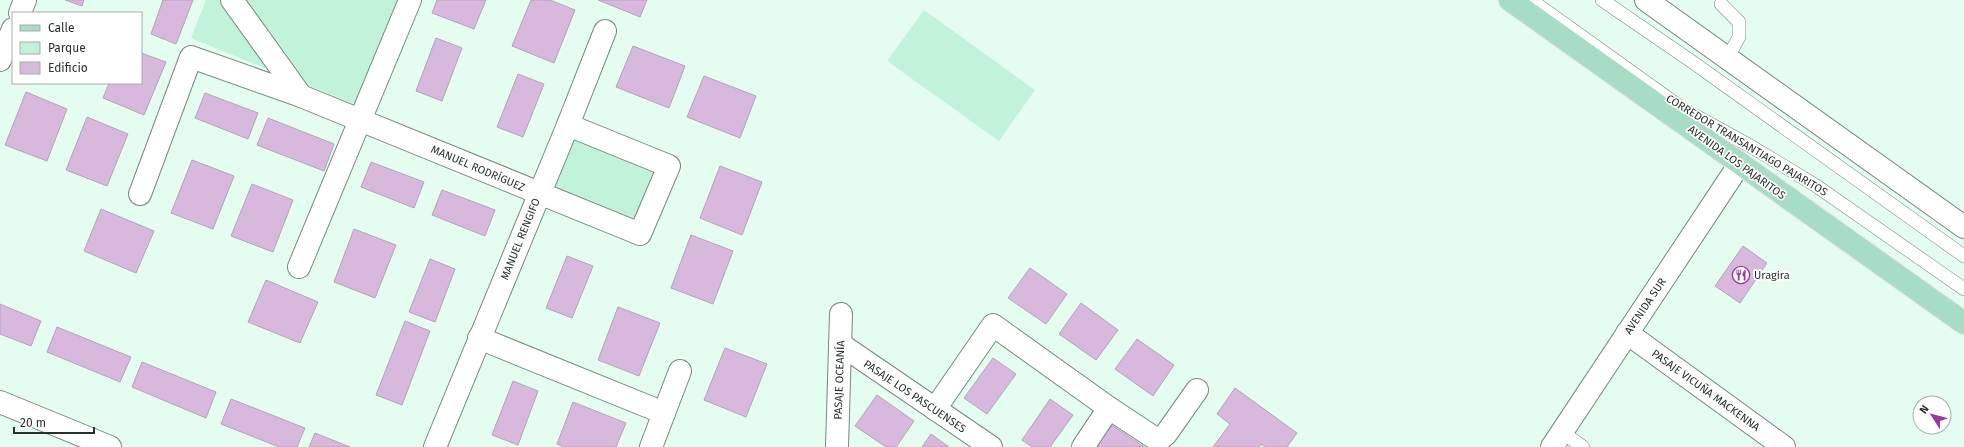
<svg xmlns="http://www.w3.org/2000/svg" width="1964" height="447" font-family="'Fira Sans',sans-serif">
  <rect width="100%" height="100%" fill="#e5fdf1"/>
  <g fill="#c1f2da">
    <polygon points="206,0 222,0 274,72 191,38"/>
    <polygon points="244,0 397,0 354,104 305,84"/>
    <polygon points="924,10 1035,90 999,141 887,61"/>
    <polygon points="576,137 659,171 637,224 553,190"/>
  </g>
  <g fill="#d9b8dd" stroke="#b2a3b4">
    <polygon points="65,0 84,0 82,6"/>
    <polygon points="163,0 193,0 176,44 151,34"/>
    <polygon points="437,0 486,0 474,29 432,13"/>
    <polygon points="531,0 550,0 575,10 554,63 512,46"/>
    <polygon points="598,0 647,0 640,17"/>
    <polygon points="436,38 462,48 442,101 416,91"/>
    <polygon points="633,46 685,66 669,108 616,87"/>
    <polygon points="141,53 166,62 144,115 103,98 109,83 141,83"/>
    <polygon points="518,74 544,84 523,137 497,127"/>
    <polygon points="704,76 756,96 740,138 687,117"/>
    <polygon points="26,92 67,109 47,161 5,145"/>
    <polygon points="205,93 258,113 248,139 195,118"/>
    <polygon points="87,117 128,134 107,186 66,170"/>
    <polygon points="268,118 334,144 324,171 257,145"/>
    <polygon points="192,160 234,176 213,229 171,213"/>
    <polygon points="371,162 424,182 414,208 361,187"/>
    <polygon points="720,166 762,182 742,235 700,218"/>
    <polygon points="252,184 293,200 273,252 231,236"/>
    <polygon points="442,190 495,210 485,236 432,215"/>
    <polygon points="101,209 154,231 136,273 84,251"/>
    <polygon points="354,229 396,245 375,298 334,282"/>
    <polygon points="691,235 733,251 713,304 671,288"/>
    <polygon points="1743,246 1767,263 1740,303 1715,286"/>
    <polygon points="567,256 593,266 572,318 546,308"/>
    <polygon points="430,259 455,269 435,322 409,312"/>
    <polygon points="1030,268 1067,294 1046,324 1008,298"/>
    <polygon points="266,280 318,302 300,343 248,322"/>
    <polygon points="1081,303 1118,330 1096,360 1059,334"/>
    <polygon points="0,304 41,321 31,346 0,334"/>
    <polygon points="618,307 660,323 639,376 598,360"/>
    <polygon points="405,321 430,331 402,405 376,395"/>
    <polygon points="57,327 131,357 120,382 47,352"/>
    <polygon points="1137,339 1174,365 1153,396 1115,369"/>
    <polygon points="725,348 767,364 746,417 704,400"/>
    <polygon points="993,358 1016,374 987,414 964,398"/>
    <polygon points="142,362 216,392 206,418 132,387"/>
    <polygon points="513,381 538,391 518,445 492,435"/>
    <polygon points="1235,388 1297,433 1287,447 1265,447 1261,444 1259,447 1213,447 1230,424 1217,414"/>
    <polygon points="877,395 914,421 896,447 886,447 855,426"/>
    <polygon points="231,399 305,428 297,447 279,447 221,424"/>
    <polygon points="1050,399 1073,415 1050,447 1032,447 1022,440"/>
    <polygon points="573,402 626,423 616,447 564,447 557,444"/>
    <polygon points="1110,424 1144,447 1094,447"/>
    <polygon points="315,433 350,447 309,447"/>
    <polygon points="931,434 949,447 922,447"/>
  </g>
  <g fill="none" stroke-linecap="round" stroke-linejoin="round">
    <defs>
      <g id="service">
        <polyline points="1531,0 1683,109 1752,147 1815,185 1964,289"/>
        <polyline points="1602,0 1691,61 1964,256"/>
        <polyline points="1721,4 1739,22 1739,37 1727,59"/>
        <polyline points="1562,432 1583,447"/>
      </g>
      <g id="minor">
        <polyline points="232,0 301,96 640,234 669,166 568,125"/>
        <polyline points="1646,0 1964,227"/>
        <polyline points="20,13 25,0"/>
        <polyline points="0,60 13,29"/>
        <polyline points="140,194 191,57 301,96"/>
        <polyline points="299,267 410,0"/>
        <polyline points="1627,333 1784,447"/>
        <polyline points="479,338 664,413"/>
        <polyline points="840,344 991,447"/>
        <polyline points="0,402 110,447"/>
        <polyline points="935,409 993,325 1109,408 1156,439 1160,439 1166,434 1197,390"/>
        <polyline points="435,447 568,125 605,31"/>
        <polyline points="651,447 680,371"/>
        <polyline points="837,447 841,314"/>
        <polyline points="1083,447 1109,408"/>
      </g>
      <polyline id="tertiary" points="1552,447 1739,165"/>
      <polyline id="primary" points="1510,0 1964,323"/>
    </defs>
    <use href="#service" stroke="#74897f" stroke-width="14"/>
    <use href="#minor" stroke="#74897f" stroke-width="24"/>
    <use href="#tertiary" stroke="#74897f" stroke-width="24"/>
    <use href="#primary" stroke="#e1e2e2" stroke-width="24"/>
    <use href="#service" stroke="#fff" stroke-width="13"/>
    <use href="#minor" stroke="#fff" stroke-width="22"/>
    <use href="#tertiary" stroke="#fff" stroke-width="22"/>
    <use href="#primary" stroke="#a7dcc5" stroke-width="22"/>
  </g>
  <defs>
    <symbol id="restaurant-ring" viewBox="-11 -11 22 22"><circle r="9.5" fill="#fff" stroke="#973aa4" stroke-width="1.5"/><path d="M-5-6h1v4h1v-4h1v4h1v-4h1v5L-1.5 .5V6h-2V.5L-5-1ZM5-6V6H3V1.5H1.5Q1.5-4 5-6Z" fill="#973aa4"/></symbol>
  </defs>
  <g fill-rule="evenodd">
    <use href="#restaurant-ring" x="1731" y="265" width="20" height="20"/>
  </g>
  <g text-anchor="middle" stroke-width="3.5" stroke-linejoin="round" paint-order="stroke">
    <g font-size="11" fill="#28312d" stroke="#fff">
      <text transform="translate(1747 145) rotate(31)" y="4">CORREDOR TRANSANTIAGO PAJARITOS</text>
      <text transform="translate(1737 162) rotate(36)" y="4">AVENIDA LOS PAJARITOS</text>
      <text transform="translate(478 168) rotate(23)" y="4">MANUEL RODRÍGUEZ</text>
      <text transform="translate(520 239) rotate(-68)" y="4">MANUEL RENGIFO</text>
      <text transform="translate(1645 306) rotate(-56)" y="4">AVENIDA SUR</text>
      <text transform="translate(839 380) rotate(-88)" y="4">PASAJE OCEANÍA</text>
      <text transform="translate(1706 390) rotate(36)" y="4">PASAJE VICUÑA MACKENNA</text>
      <text transform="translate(915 396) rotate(34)" y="4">PASAJE LOS PASCUENSES</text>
    </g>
    <g font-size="11" fill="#28312d" stroke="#fff" text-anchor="start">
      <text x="1754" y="279">Uragira</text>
    </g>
  </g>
  <rect x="12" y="12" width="130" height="72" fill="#ffffff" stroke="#a9adab"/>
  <rect x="20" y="25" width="20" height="6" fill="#a7dcc5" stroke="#a9adab"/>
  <text x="48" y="32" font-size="12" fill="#28312d">Calle</text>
  <rect x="20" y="42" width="20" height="12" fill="#c1f2da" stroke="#a9adab"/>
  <text x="48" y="52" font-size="12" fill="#28312d">Parque</text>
  <rect x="20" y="62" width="20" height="12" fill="#d9b8dd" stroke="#a9adab"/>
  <text x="48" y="72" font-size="12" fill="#28312d">Edificio</text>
  <g transform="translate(1932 415) rotate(306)"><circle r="19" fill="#ffffff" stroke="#a9adab"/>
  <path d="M0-3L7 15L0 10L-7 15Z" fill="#973aa4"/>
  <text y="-6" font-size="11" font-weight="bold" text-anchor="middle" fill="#28312d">N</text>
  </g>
  <path d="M14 427v6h80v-6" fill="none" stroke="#28312d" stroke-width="2"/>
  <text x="20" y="427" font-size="12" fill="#28312d" stroke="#ffffff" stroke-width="3" paint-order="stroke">20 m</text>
</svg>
